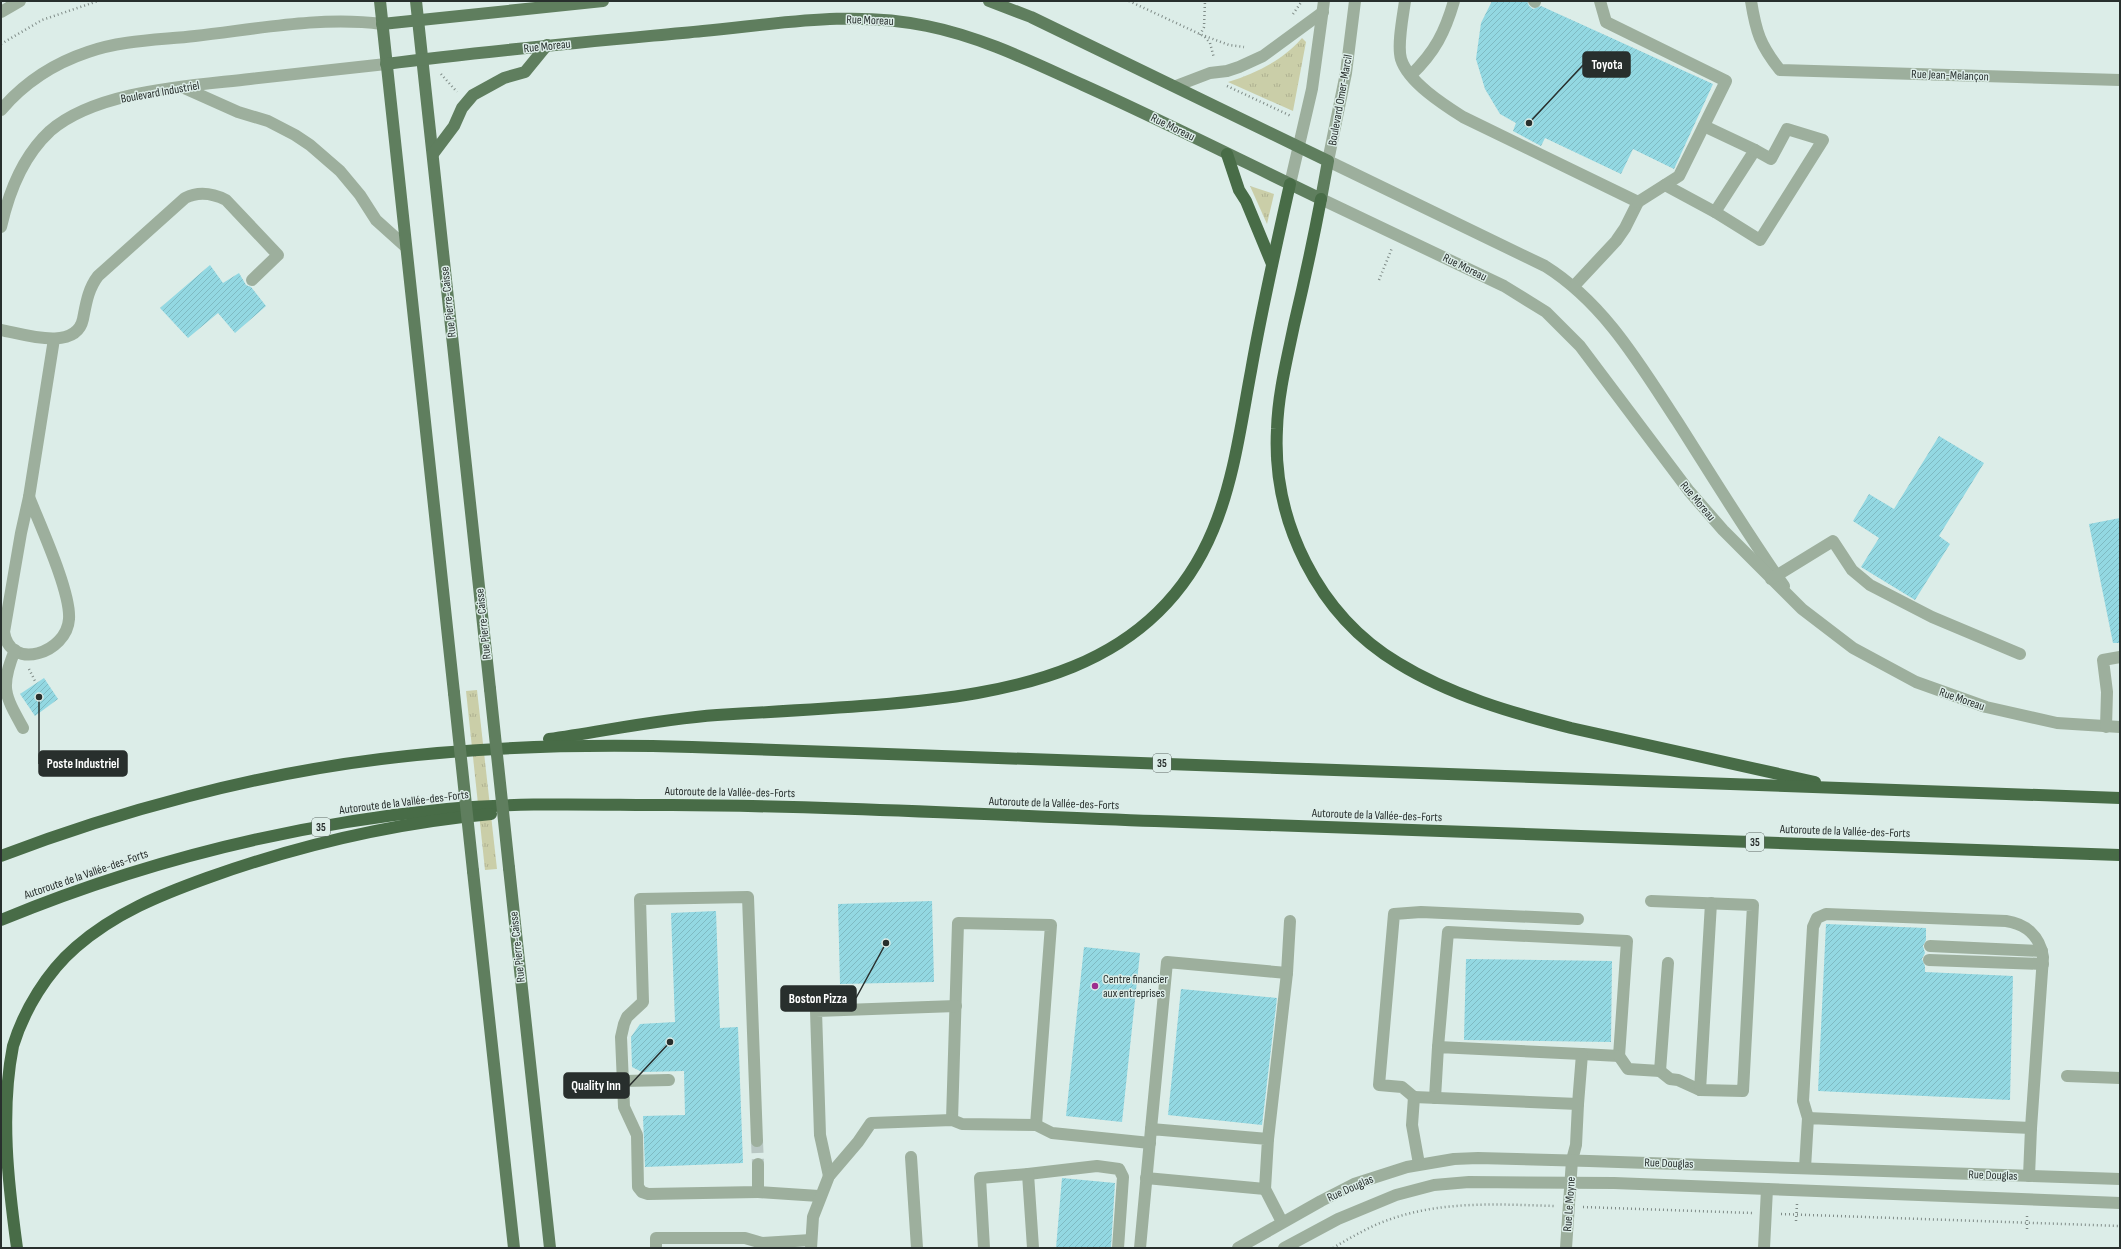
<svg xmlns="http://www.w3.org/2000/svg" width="2121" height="1249" font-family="'Sofia Sans Condensed',sans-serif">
  <defs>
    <pattern id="grass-tufts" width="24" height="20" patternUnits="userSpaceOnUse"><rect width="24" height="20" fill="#cacea8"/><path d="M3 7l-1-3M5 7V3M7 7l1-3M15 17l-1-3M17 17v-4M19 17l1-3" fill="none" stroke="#aeb191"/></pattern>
    <pattern id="building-hatch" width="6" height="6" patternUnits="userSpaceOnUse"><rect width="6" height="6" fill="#93d8e2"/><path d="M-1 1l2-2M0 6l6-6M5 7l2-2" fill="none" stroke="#7fbac2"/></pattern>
  </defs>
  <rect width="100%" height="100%" fill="#dcede8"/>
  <g fill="url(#grass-tufts)">
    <path d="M1302,38L1306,42L1293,111L1228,82C1256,73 1282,61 1302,38Z"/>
    <polygon points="1250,186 1274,194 1267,224"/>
    <polygon points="477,690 497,869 485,870 466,691"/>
  </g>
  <g fill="url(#building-hatch)">
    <polygon points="1492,1 1527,1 1529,6 1533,9 1541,6 1713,84 1674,169 1633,149 1621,174 1545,138 1541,146 1513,131 1516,123 1500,114 1485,89 1476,59 1481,23"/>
    <polygon points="210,265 223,283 239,273 246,285 251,287 266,306 235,333 218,313 188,338 160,308"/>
    <polygon points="1939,436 1984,463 1939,536 1950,544 1915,600 1861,567 1879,538 1853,521 1869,494 1894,509"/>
    <polygon points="2120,518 2120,643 2113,643 2089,524"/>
    <polygon points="44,678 58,699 35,716 20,694"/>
    <polygon points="932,901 934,982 840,984 838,904"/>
    <polygon points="716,911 720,1028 738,1027 743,1163 645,1167 643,1116 685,1115 684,1071 642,1072 632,1067 631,1037 640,1024 675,1022 671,913"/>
    <polygon points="1826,924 1926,928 1926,940 1923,946 1925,953 1922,959 1925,966 1925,972 2013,976 2010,1100 1818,1091"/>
    <polygon points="1084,947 1140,953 1122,1122 1066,1116"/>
    <polygon points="1466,959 1612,961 1611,1042 1464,1040"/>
    <polygon points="1181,989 1277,998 1262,1125 1168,1115"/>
    <polygon points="1062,1178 1115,1183 1111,1248 1056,1248"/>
  </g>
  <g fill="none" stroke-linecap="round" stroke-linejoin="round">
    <polyline stroke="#b8c7c3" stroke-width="12" stroke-dasharray="12 6" stroke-linecap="butt" points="757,1141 758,1164"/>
    <g stroke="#7f8b87" stroke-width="2.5" stroke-dasharray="1 3" stroke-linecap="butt">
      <polyline points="1129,1 1204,36 1210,43 1214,58"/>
      <polyline points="1293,14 1302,1"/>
      <polyline points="1200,35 1204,27 1205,1"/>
      <polyline points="1205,36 1229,45 1244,47"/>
      <polyline points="1,44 42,20 98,1"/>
      <polyline points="441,74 457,92"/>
      <polyline points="1227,86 1291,116"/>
      <polyline points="1379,280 1392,248"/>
      <polyline points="29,669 36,683"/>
      <polyline points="1583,1207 1752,1213"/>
      <polyline points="1781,1214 2120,1226"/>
      <polyline points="1796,1221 1797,1204"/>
      <polyline points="2027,1229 2027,1215"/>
      <path d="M1333,1248C1346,1240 1359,1233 1373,1226C1431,1200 1493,1204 1554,1206"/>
    </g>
    <g stroke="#9daf9d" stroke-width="12">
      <path d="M1355,1L1346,73L1328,161L1545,266C1604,303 1639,363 1677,421C1712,476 1746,532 1784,586"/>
      <path d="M1405,1C1403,16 1397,45 1401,59C1408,82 1444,105 1463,117L1638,202L1625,228L1616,241L1574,286"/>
      <polyline points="1534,1 1535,2"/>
      <polyline points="1600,1 1606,22 1726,81 1679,176 1638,202"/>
      <path d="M1751,1C1756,32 1760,45 1780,70L2120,80"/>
      <polyline points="1,12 20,1"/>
      <path d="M1411,75C1435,52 1445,32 1454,1"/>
      <polyline points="1176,86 1210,73 1227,71 1239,67 1263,56 1323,12"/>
      <polyline points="182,87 238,112 268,121 295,135 310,145 340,171 360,195 376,220 406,247"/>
      <path d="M1,110C24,83 55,63 88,52C122,40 160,40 195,36C257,29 321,16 382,24"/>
      <polyline points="1290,184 1312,89 1324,1"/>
      <polyline points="1665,185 1715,212 1755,150 1704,126"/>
      <polyline points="1321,199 1504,286 1546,312 1580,346 1689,491 1723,530 1802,609 1853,648 1916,682 1986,707 2057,723 2120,727"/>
      <polyline points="1715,212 1760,240 1823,140 1787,129 1771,159 1755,150"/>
      <path d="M1,227C9,191 23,156 50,131C97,90 191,86 250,79C296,74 341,69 386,64"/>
      <path d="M1,330C23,334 76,352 83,319C86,304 88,289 98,276L185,198C199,191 212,193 226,200L278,255L252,280"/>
      <path d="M29,497C40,525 71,592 69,619C67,653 10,672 4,632L21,533Z"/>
      <polyline points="29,497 54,339"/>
      <polyline points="1771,579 1833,541 1852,570 1870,585 1932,617 2020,654"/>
      <path d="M15,650C0,687 4,694 23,728"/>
      <polyline points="2106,727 2107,692 2103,660 2120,657"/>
      <polyline points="1930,946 2042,951"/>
      <polyline points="1929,960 2043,964"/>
      <polyline points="1287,973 1290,921"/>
      <polyline points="1438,1047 1448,932 1627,941 1619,1056 1582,1054"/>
      <polyline points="1619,1056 1628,1069 1660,1071 1670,1079 1678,1080 1700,1090 1743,1091 1753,905 1651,901"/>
      <polyline points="1660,1071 1668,963"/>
      <polyline points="2067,1076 2120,1078"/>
      <polyline points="623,1081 669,1080"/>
      <polyline points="1700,1090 1711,903"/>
      <polyline points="1414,1097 1402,1087 1379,1085 1394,914 1421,912 1578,919"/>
      <polyline points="1435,1098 1438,1047 1582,1054 1578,1104"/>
      <path d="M1808,1118L1803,1101L1813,927L1817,918L1826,914L2006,921C2026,924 2040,936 2043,957L2031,1128"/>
      <polyline points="952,1120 958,923 1051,925 1036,1125"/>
      <polyline points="1151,1129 1167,962 1287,973 1268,1139"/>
      <polyline points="757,1141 748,897 640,899 643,1002 627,1017 624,1024 621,1037 624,1107 637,1135 638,1187 642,1192 648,1194 758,1192 758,1164"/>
      <polyline points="911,1157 917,1248"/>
      <polyline points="1419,1164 1412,1125 1414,1097 1578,1104 1576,1145 1572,1160 1566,1248"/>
      <polyline points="1805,1168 1808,1118 2031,1128 2029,1176"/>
      <polyline points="1028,1174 1097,1166 1119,1169 1123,1177 1118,1248"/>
      <polyline points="829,1176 820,1135 816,1011 956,1006"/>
      <polyline points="1146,1178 1265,1189"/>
      <polyline points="758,1192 819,1196"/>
      <polyline points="762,1243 811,1240"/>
      <polyline points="656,1248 656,1238 745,1238 762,1243 762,1248"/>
      <polyline points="811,1248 813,1217 829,1176 858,1142 871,1123 952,1120 962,1124 1036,1125 1052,1133 1150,1143"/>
      <polyline points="984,1248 980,1178 1028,1174 1033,1248"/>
      <polyline points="1140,1248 1151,1129 1268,1139 1265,1189 1282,1222"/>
      <polyline points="1238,1248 1321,1201 1354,1184 1407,1167 1454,1159 1478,1158 1589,1161 2120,1179"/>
      <polyline points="1284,1248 1338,1219 1396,1195 1434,1185 1469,1182 1614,1183 2120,1203"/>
      <polyline points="1764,1248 1767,1189"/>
    </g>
    <g stroke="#5f7e5e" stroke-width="12">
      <polyline points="380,1 454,693"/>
      <polyline points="416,1 490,689"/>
      <polyline points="382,24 603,1"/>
      <path d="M386,64C492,50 597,41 703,31C778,24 853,10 927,26C982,37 1032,62 1083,85C1163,121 1242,161 1321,199L1328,161L1031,17L989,1"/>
      <polyline points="433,154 454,126 462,108 473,95 504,78 525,72 547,45"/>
      <polyline points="509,868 550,1248"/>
      <polyline points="473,871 514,1248"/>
    </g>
    <g stroke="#486c47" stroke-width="12">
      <polyline points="1227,154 1239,190 1246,201 1272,264"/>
      <path d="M1321,199C1313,241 1304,283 1294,325C1287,359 1278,394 1277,429C1272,521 1318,615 1398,663C1450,695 1512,713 1571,728L1815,782"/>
      <path d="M549,739C605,731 661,719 717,715C770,712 822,709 875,705C1012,694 1154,672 1213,530C1234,480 1241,424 1251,371C1262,308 1276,246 1290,184"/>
      <path d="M1,856C118,811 257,774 381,759C485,746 588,744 692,747L2120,798"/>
      <path d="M1,920C144,861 294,824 447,809C522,802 597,805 672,805C833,806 994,815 1155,821C1477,832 1798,844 2120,855"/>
      <path d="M17,1248C8,1182 0,1112 13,1046C24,1010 47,972 76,947C115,913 160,895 207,878C299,845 394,823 491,814"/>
    </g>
    <g stroke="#5f7e5e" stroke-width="12">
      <polyline points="490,689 509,868"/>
      <polyline points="454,693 473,871"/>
    </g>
  </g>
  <circle fill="#9d2f8e" stroke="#dcede8" stroke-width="1.5" cx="1095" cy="986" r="4"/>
  <g text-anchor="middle" stroke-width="3" stroke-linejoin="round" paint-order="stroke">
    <g fill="#dcede8" stroke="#5e6865" stroke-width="1">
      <rect x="1153" y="754" width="18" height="18" rx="3"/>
      <rect x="312" y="818" width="18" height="18" rx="3"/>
      <rect x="1746" y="833" width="18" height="18" rx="3"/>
    </g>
    <g font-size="11" font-weight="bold" fill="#282f2d">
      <text x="1162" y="767">35</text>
      <text x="321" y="831">35</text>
      <text x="1755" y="846">35</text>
    </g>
    <g font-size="12" fill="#282f2d" stroke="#dcede8">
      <text transform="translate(870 20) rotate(2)" y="4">Rue Moreau</text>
      <text transform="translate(547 46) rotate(-6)" y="4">Rue Moreau</text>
      <text transform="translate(1950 75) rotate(2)" y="4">Rue Jean-Melançon</text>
      <text transform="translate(160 92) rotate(-10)" y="4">Boulevard Industriel</text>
      <text transform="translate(1340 100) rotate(-80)" y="4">Boulevard Omer-Marcil</text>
      <text transform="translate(1173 127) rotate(26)" y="4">Rue Moreau</text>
      <text transform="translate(1465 267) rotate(26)" y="4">Rue Moreau</text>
      <text transform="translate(448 302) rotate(-96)" y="4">Rue Pierre-Caisse</text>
      <text transform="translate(1698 501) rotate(50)" y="4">Rue Moreau</text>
      <text transform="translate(483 624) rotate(-96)" y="4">Rue Pierre-Caisse</text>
      <text transform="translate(1962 699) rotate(19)" y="4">Rue Moreau</text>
      <text transform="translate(730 792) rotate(1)" y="4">Autoroute de la Vallée-des-Forts</text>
      <text transform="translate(404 802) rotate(-7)" y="4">Autoroute de la Vallée-des-Forts</text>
      <text transform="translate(1054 803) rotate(2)" y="4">Autoroute de la Vallée-des-Forts</text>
      <text transform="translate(1377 815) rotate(2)" y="4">Autoroute de la Vallée-des-Forts</text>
      <text transform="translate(1845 831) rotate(2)" y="4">Autoroute de la Vallée-des-Forts</text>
      <text transform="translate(86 874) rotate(-19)" y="4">Autoroute de la Vallée-des-Forts</text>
      <text transform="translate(517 947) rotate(-96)" y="4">Rue Pierre-Caisse</text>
      <text transform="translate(1669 1163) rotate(2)" y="4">Rue Douglas</text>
      <text transform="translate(1993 1175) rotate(2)" y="4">Rue Douglas</text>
      <text transform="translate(1350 1188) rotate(-24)" y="4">Rue Douglas</text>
      <text transform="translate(1569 1204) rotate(-86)" y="4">Rue Le Moyne</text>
    </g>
    <g font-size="12" fill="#282f2d" stroke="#dcede8" text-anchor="start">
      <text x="1103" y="983">Centre financier<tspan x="1103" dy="14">aux entreprises</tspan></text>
    </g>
  </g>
  <path fill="none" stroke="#282f2d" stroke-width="1.5" d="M1529 123L1583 65M39 697L39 764M886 943L856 998M670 1042L629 1086"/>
  <g fill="#282f2d" stroke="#dcede8" stroke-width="1.5">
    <circle cx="1529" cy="123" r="4"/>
    <circle cx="39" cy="697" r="4"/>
    <circle cx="886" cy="943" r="4"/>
    <circle cx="670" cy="1042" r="4"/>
  </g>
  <g fill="#282f2d" stroke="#282f2d" stroke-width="1.5">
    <rect x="1583" y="52" width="47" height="25" rx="4"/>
    <rect x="39" y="751" width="88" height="25" rx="4"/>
    <rect x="781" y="986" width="75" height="25" rx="4"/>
    <rect x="564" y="1073" width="65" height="25" rx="4"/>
  </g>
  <g font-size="13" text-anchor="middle" font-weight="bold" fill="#fff">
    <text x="1607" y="69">Toyota</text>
    <text x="83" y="768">Poste Industriel</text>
    <text x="818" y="1003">Boston Pizza</text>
    <text x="596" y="1090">Quality Inn</text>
  </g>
  <rect width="2121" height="1249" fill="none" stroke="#282f2d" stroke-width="4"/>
</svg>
